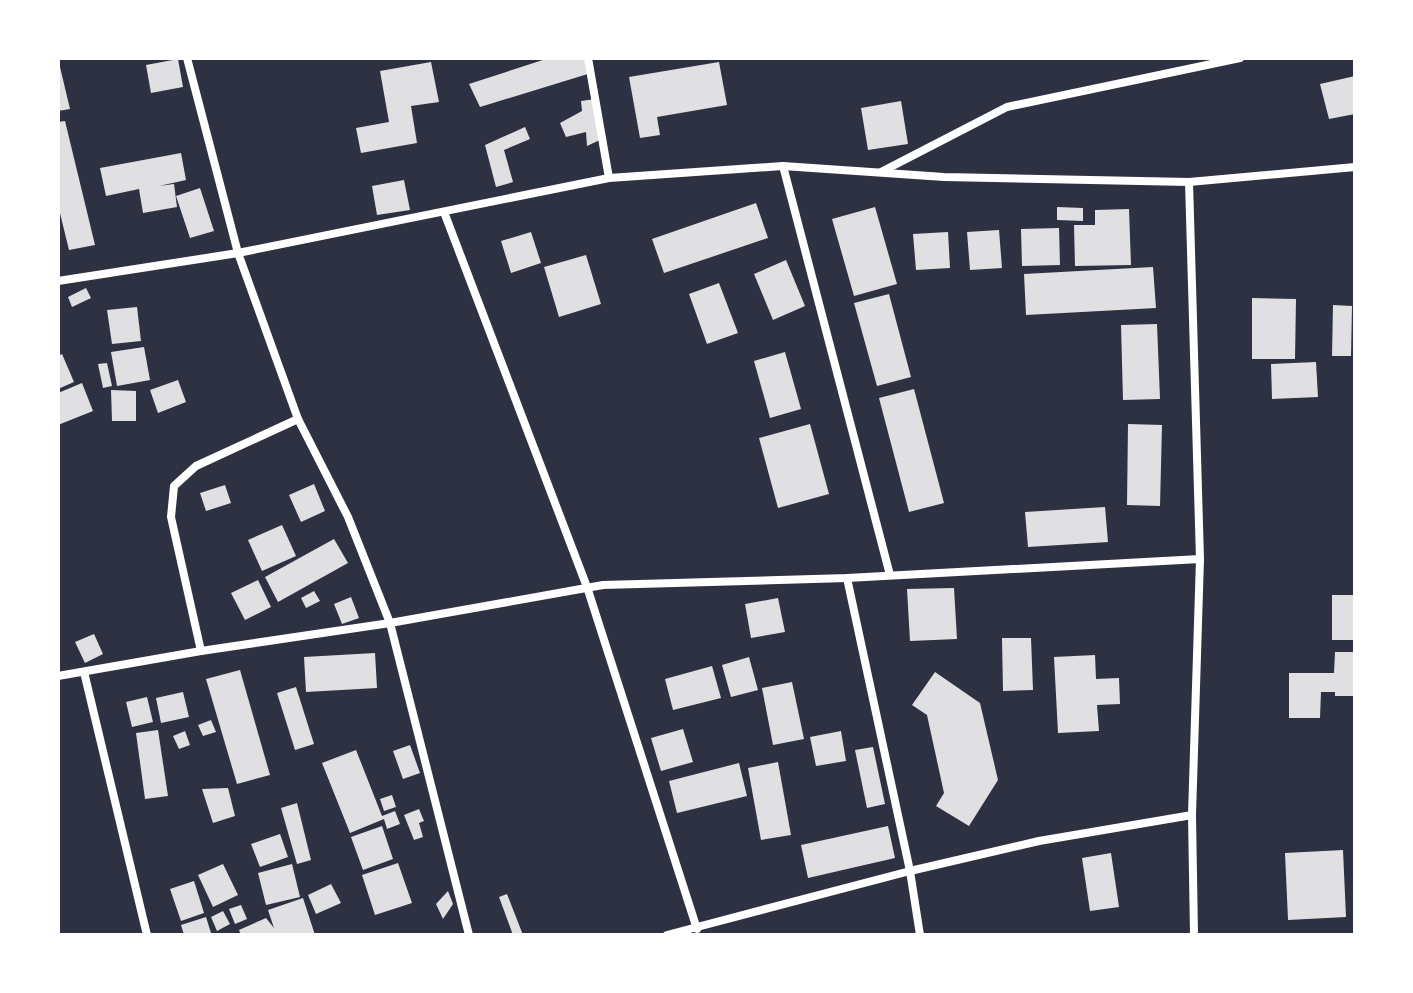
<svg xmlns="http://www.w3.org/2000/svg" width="1413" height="993" font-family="'Fira Sans Condensed',sans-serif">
  <rect width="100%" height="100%" fill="#2d3142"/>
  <g fill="#e0e0e3">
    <polygon points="549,58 588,58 591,73 480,107 469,84"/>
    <polygon points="178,59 183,87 151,93 146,65"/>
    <polygon points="431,62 439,102 411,106 417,143 361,153 356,128 389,122 380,71"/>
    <polygon points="719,62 727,105 657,117 660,135 640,138 629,77"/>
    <polygon points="60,67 70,109 58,111 58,68"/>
    <polygon points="1355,76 1355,114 1329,119 1320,84"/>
    <polygon points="595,99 602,139 587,146 586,132 566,137 560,123 582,111 581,101"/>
    <polygon points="901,101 908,144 868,150 861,108"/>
    <polygon points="65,121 95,245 69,250 58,205 58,122"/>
    <polygon points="525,127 530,139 504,150 513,182 496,187 485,145"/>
    <polygon points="181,153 186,180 159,186 174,184 177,207 143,213 139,189 106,196 100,168"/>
    <polygon points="404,180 410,210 377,215 372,186"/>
    <polygon points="200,188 214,231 190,238 176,196"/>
    <polygon points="756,203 768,238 664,273 652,239"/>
    <polygon points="875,207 897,284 854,296 832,219"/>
    <polygon points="1057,207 1083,208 1083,221 1057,220"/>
    <polygon points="1129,209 1131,265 1075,266 1074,225 1095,225 1095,210"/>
    <polygon points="1059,228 1060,265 1022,266 1021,229"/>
    <polygon points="999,230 1002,268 970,270 967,232"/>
    <polygon points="531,232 541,263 511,273 501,241"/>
    <polygon points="948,232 950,268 916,270 913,234"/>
    <polygon points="586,255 601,304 559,317 544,267"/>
    <polygon points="786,260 805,306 773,320 754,274"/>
    <polygon points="1153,267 1156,308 1026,315 1024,274"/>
    <polygon points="719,283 738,333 707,344 689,294"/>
    <polygon points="86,288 91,298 72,307 68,297"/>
    <polygon points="889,294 911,377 877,386 854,303"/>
    <polygon points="1252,298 1296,299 1295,359 1252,359"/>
    <polygon points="1333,305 1352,306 1351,356 1332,356"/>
    <polygon points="137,307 141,341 112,344 107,310"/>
    <polygon points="1157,324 1160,399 1123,400 1121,325"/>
    <polygon points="144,347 150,380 117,386 111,352"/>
    <polygon points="785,352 801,409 770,418 754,361"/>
    <polygon points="62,354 74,382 58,389 58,356"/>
    <polygon points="1316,362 1318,397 1272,399 1271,364"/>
    <polygon points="107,363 112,386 103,388 98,364"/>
    <polygon points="178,380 186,402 158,413 150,390"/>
    <polygon points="82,383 93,411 58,425 58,393"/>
    <polygon points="914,389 944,503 909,512 879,398"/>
    <polygon points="111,390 136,391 136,421 112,421"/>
    <polygon points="810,424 829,494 778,508 759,438"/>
    <polygon points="1128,424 1162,425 1160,506 1127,505"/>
    <polygon points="314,484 325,511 301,522 289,495"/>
    <polygon points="225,485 231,503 206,511 200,493"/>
    <polygon points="1105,507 1108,542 1028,547 1025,512"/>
    <polygon points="282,525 296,556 262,571 248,540"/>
    <polygon points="334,539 348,563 278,602 265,577"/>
    <polygon points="258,580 271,607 245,620 231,593"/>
    <polygon points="954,588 957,639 910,641 907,589"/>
    <polygon points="314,591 320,601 306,608 301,598"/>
    <rect x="1332" y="595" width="23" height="45"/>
    <polygon points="351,597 359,618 342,624 334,604"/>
    <polygon points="778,598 785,632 751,638 745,604"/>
    <polygon points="94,634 103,654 85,663 75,642"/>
    <polygon points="1002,638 1031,638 1033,690 1003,691"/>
    <polygon points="1335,652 1355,652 1355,696 1335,696 1335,692 1321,692 1320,718 1289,718 1289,673 1334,673"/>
    <polygon points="375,653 377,688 306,692 304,657"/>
    <polygon points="1095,655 1096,679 1119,678 1120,704 1097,705 1099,731 1058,733 1054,657"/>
    <polygon points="749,657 758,690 731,697 722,665"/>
    <polygon points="712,666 721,698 673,710 665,679"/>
    <polygon points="240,670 270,775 237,784 206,679"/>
    <polygon points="935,672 980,703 998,780 969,826 936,806 944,793 927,715 912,705"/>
    <polygon points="792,682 804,739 773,745 762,688"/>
    <polygon points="296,687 314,744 295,750 277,693"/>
    <polygon points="183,692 189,717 161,723 156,698"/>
    <polygon points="147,697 153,722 132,727 126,702"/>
    <polygon points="211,720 216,732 203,736 198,725"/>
    <polygon points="683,729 693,762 661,771 651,738"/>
    <polygon points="158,730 168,796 145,799 136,733"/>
    <polygon points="185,731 190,745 179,749 173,736"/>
    <polygon points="841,731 846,761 816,766 810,737"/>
    <polygon points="410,745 420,773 403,779 393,751"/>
    <polygon points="873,747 885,804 867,808 855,750"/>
    <polygon points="356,750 382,816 395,811 400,824 387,829 384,819 350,833 322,763"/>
    <polygon points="778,762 791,835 761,840 748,768"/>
    <polygon points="739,763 747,796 677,813 669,781"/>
    <polygon points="228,788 235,816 213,823 202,789"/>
    <polygon points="392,795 396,807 384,811 380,799"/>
    <polygon points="297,803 311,860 297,864 281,808"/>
    <polygon points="419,809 424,821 419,823 423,837 414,840 404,815"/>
    <polygon points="382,826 393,859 363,870 351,837"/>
    <polygon points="888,826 895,858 808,878 801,845"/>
    <polygon points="280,834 288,857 260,867 251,844"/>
    <polygon points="1343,850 1346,917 1288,920 1285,853"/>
    <polygon points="1111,853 1119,907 1090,911 1082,858"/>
    <polygon points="398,863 412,903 375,915 362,875"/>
    <polygon points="223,864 238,895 213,907 198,875"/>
    <polygon points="292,864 300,897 266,905 258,873"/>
    <polygon points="194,881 204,913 181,921 170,889"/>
    <polygon points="331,884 341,903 316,914 308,895"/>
    <polygon points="448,891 453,904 443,919 436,904"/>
    <polygon points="507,894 523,935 513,935 499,897"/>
    <polygon points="303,898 315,935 241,935 239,930 266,918 274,928 268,910"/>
    <polygon points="241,905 247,919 235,924 229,909"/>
    <polygon points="223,911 230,924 217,931 211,917"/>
    <polygon points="206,917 211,933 184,935 181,925"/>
  </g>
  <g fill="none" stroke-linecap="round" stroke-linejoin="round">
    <g stroke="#fff" stroke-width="8">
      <polyline points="187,58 238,253 298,419 348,517 390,623 469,935"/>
      <polyline points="588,58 609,178"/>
      <polyline points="783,166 890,575"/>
      <polyline points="881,172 1007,107 1240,58"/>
      <polyline points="1189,182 1200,559 1192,815 1194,935"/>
      <polyline points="444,212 587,587 697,929"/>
      <polyline points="58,281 238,253 609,178 783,166 944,177 1189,182 1355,167"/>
      <polyline points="847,578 910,871 920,935"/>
      <polyline points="201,651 171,517 174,486 196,466 298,419"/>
      <polyline points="84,672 147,935"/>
      <polyline points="58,676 201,651 390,623 603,585 847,578 1200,559"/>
      <polyline points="667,935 910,871 1039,841 1192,815"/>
    </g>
  </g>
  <rect width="1413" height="993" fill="none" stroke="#ffffff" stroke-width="120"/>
</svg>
